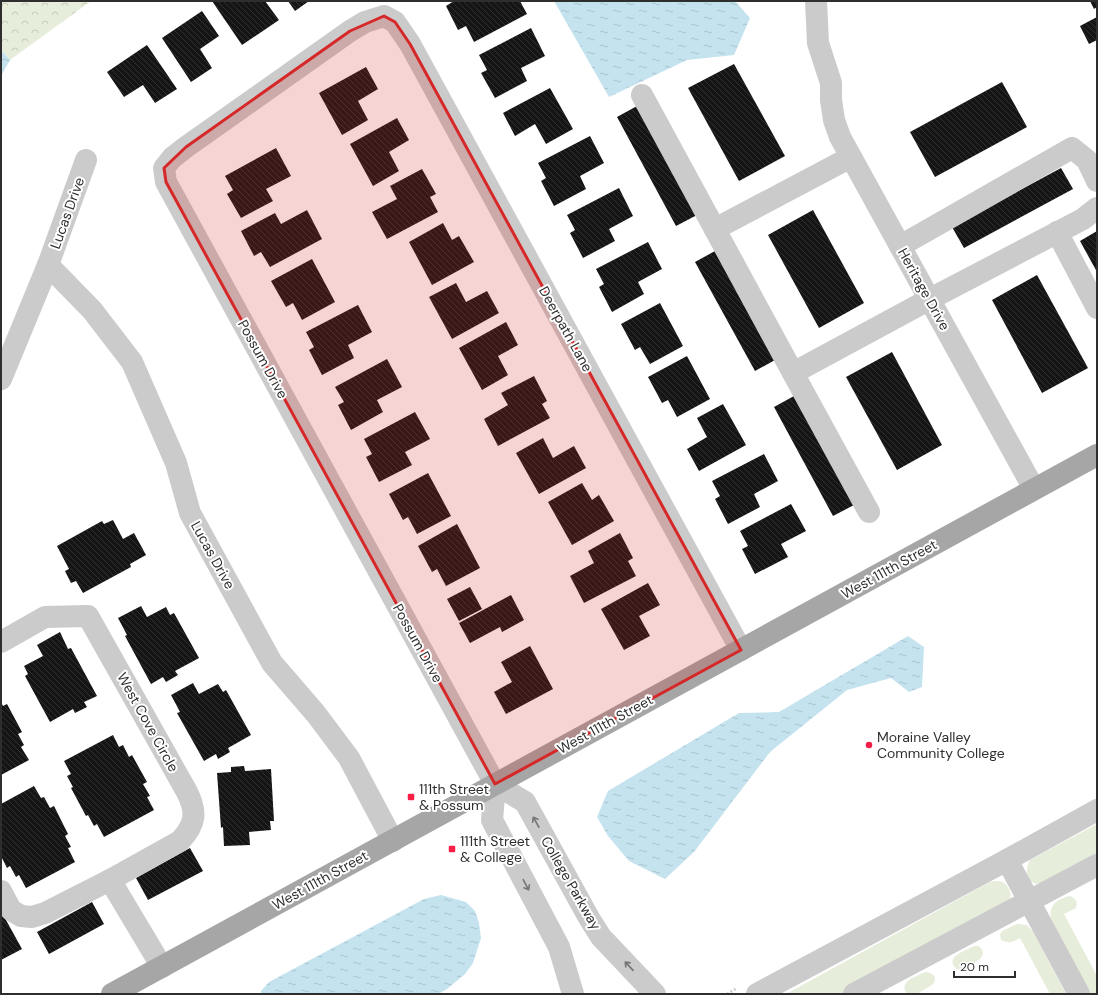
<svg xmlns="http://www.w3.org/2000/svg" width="1098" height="995" font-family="'DM Sans',sans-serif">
  <defs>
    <pattern id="forest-crowns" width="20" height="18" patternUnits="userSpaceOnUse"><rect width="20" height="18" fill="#e6edda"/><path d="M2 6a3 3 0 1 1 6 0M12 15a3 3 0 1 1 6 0" fill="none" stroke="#c6ccbb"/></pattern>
    <pattern id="water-ripples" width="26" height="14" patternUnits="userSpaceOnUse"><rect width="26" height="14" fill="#c4e3ef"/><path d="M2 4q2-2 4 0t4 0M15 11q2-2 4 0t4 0" fill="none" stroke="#a9c3cd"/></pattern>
    <pattern id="building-back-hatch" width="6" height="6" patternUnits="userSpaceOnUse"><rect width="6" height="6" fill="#151515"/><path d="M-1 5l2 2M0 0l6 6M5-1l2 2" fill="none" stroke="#2f2f2f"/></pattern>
  </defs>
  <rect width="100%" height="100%" fill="#fff"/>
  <g fill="#e6edda">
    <path d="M1097,824V856L1042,883L1036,884L1029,881C1026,873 1026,868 1030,860Z"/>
    <path d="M996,881C1003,881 1006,883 1009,889C1016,904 998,910 987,915L841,994H786L990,882Z"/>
    <path d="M1070,896L1075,899L1077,903L1076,908L1064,914L1097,976V994H1091L1052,921C1047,906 1057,899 1070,896Z"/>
    <path d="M1017,924L1027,925L1033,932L1066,994H1050L1020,938C1012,942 1010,944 1001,940L1000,935L1002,931Z"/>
    <path d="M974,946C978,946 981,946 982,950C987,959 969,966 962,969C958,970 956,969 954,966C947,956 967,950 974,946Z"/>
    <path d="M925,972C931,972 939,977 933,984C931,986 920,992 917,994C914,994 910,994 907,994C898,981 916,977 925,972Z"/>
  </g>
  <polygon fill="url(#forest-crowns)" points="1,1 91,1 10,60 1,50"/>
  <g fill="url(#water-ripples)">
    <polygon points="554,1 735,1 750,18 734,55 687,60 609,97"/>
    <polygon points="1,50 10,60 1,76"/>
    <polygon points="908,636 924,647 922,687 909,692 891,678 847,690 770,752 694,852 665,879 629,861 608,836 597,817 608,791 739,713 779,712"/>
    <polygon points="441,895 466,902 475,911 479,923 481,938 473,963 465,974 447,989 438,994 261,994 261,991 269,982 424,899"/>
  </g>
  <g fill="url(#building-back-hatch)">
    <polygon points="212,1 265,1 279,20 242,45"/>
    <polygon points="288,1 309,1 295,11"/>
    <polygon points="454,1 520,1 527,14 474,42 466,26 458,30 446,6"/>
    <polygon points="1090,1 1097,1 1097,7 1094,9"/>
    <polygon points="202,11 219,36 200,49 212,68 191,82 162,38"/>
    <polygon points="1097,17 1097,40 1089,44 1080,26"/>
    <polygon points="531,28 545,56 521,68 527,81 495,98 481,73 487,70 479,55"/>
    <polygon points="147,45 177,89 155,103 143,85 124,97 107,72"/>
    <polygon points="734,64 785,156 739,181 688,88"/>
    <polygon points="366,67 378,89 358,101 368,120 342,135 319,93"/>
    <polygon points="1002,82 1027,127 935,177 910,132"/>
    <polygon points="550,88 573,129 546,144 535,124 515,136 503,113"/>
    <polygon points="637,106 697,215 676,226 617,117"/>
    <polygon points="397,118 409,140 389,152 399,171 373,186 350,144"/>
    <polygon points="590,136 604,163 580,176 586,189 554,206 541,181 546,178 538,163"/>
    <polygon points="276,148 291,176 266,189 273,201 241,218 227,194 233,190 225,176"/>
    <polygon points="1061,168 1073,189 964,248 952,227"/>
    <polygon points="422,169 436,194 430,197 438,212 387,239 372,212 397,199 390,186"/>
    <polygon points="619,188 633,216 609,229 615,241 583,258 570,233 575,230 567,215"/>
    <polygon points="307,210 322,239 270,267 261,252 254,256 241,231 275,213 281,224"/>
    <polygon points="813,210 864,303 819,328 768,235"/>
    <polygon points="443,223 452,240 459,236 474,262 432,285 409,242"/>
    <polygon points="1097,231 1097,272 1080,241"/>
    <polygon points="648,242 662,269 638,282 644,294 612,312 599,287 604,284 596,269"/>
    <polygon points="715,251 775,360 755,371 695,262"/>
    <polygon points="312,259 335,302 302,320 293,303 286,307 271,281"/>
    <polygon points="1037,275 1088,368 1042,393 992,300"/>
    <polygon points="456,283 466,302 487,291 499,313 452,339 429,297"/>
    <polygon points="660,303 683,346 650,364 640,347 635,350 621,324"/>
    <polygon points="358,305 372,332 348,345 354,358 322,375 309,350 314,347 306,332"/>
    <polygon points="506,322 518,345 498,356 508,375 482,390 459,348"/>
    <polygon points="892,352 942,445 897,470 846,377"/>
    <polygon points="687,356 710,399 677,417 668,400 662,403 648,377"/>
    <polygon points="387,359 402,387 377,400 383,412 351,430 338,405 344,402 335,387"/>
    <polygon points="534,376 547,401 542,404 550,418 498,446 484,419 508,405 501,393"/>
    <polygon points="794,396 854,505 833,516 774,407"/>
    <polygon points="723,404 746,445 699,471 687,449 707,437 697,418"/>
    <polygon points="415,412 430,439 405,452 412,465 379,482 366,457 372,454 364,439"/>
    <polygon points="543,438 553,458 574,446 586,468 539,494 516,453"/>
    <polygon points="764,454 778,481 754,494 760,507 728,524 715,499 720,496 712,481"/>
    <polygon points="428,473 451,516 417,534 408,517 403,520 389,494"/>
    <polygon points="582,483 592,500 599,495 614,521 572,545 548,502"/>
    <polygon points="791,504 806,531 781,544 788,557 755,574 742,549 748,546 740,531"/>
    <polygon points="113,520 123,539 134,533 146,555 130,564 131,567 83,593 76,581 71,583 65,571 69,569 57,546 102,521 104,524"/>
    <polygon points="457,524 480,568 446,586 437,569 432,572 418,546"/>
    <polygon points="620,533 633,558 628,561 636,576 584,603 570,576 594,563 588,551"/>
    <polygon points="648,583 660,605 639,616 650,636 624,650 601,609"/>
    <polygon points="470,587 482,609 459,621 447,599"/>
    <polygon points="511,595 524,620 502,632 500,627 470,643 459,623"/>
    <polygon points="141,606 147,617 166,607 170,615 174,613 199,658 175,671 178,675 166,682 163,677 151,684 125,636 127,635 118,618"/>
    <polygon points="60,632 68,649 71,648 97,696 84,702 87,707 75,713 73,709 50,722 25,676 28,674 24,666 43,656 37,645"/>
    <polygon points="530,646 553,689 506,714 494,692 512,682 501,662"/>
    <polygon points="193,683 199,694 218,684 223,692 226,690 251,735 228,748 230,752 218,759 216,754 204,761 177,713 180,712 171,695"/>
    <polygon points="1,702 3,706 7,704 22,732 18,734 24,745 21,747 29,760 1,775"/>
    <polygon points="113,735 119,747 123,745 129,757 132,755 147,782 143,784 150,796 147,797 154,810 104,837 97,824 94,826 88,815 86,816 71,788 73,787 67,776 71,774 64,761"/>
    <polygon points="244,766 245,771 271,769 274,821 270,821 271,830 249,832 250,845 224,846 223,827 221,828 217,773 231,772 231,767"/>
    <polygon points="34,786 41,798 44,797 50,808 54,806 68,834 65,836 71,847 68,848 75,862 26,888 19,875 16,877 10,866 7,868 1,856 1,804"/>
    <polygon points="190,848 203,871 148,900 136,878"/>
    <polygon points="92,902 104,924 49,954 37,932"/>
    <polygon points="1,911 22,949 1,960"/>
  </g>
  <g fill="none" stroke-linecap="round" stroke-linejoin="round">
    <polyline stroke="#cbcbcb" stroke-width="2.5" stroke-dasharray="2 2" stroke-linecap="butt" points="727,994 737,988"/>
    <g stroke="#cbcbcb" stroke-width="22">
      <polyline points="816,1 818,43 831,83 831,100 834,120 840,137 1034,489"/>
      <polyline points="642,95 793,373"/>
      <polyline points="715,229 851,157"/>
      <polyline points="1057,232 1097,308"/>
      <polyline points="900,246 1072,148 1087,160 1097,181"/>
      <polyline points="48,265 92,310 132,362 176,463 190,513 272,663 316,714 349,758 393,841"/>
      <polyline points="1,379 48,265 86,160"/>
      <polyline points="869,512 793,373 930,299 1083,219 1097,208"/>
      <path d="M1,642L45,617L88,616L187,792C197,812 196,824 180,841L110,880L45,913L32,917L21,916L11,910L1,891"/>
      <polyline points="495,784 166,182 164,168 172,158 186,147 350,31 365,22 384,16 395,22 410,44 741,650"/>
      <polyline points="495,784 525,802 589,918 601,937 655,994"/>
      <polyline points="495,784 492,820 559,947 573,994"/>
      <polyline points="1007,860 1079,994"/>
      <polyline points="110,880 162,967"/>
      <polyline points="757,994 1007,860 1097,810"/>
      <polyline points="854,994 1097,865"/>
    </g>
    <polyline stroke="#a6a6a6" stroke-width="22" points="112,994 1097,455"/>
  </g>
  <defs><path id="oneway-shaft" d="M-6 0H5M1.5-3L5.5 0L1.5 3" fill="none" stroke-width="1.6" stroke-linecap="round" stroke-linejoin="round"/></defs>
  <g stroke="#757575">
    <use href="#oneway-shaft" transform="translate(536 822) rotate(-119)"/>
    <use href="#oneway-shaft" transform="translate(526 885) rotate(62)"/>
    <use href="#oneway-shaft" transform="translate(629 966) rotate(-133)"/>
  </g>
  <path fill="#d62828" fill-opacity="0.2" stroke="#d62828" stroke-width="3" stroke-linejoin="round" d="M384,16L395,22L410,44L741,650L495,784L166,182L164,168L186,147L350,31Z"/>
  <g fill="#f61e47" stroke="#fff" stroke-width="1.5">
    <circle cx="869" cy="745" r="4"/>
    <rect x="407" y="793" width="8" height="8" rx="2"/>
    <rect x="448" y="845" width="8" height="8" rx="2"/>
  </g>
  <g text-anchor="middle" stroke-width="4" stroke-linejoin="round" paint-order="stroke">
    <g font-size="14" fill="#2e2e2e" stroke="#fff">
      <text transform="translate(67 213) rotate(-70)" y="5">Lucas Drive</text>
      <text transform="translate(924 289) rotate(61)" y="5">Heritage Drive</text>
      <text transform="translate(566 329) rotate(61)" y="5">Deerpath Lane</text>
      <text transform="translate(263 359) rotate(61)" y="5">Possum Drive</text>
      <text transform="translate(213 555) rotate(61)" y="5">Lucas Drive</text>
      <text transform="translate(889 569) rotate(-29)" y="5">West 111th Street</text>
      <text transform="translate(418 643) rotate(61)" y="5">Possum Drive</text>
      <text transform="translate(148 722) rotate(61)" y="5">West Cove Circle</text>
      <text transform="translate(605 724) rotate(-29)" y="5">West 111th Street</text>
      <text transform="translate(320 880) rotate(-29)" y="5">West 111th Street</text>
      <text transform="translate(571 883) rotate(60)" y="5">College Parkway</text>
    </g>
    <g font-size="14" fill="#2e2e2e" stroke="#fff" text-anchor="start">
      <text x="877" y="742">Moraine Valley<tspan x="877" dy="16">Community College</tspan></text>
      <text x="419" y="794">111th Street<tspan x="419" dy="16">&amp; Possum</tspan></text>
      <text x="460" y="846">111th Street<tspan x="460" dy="16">&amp; College</tspan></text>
    </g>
  </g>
  <rect width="1098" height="995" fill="none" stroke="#2e2e2e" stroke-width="4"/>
  <path d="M954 971v6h61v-6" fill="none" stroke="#2e2e2e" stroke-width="2"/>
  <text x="960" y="971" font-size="12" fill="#2e2e2e" stroke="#ffffff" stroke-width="3" paint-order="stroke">20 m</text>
</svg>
